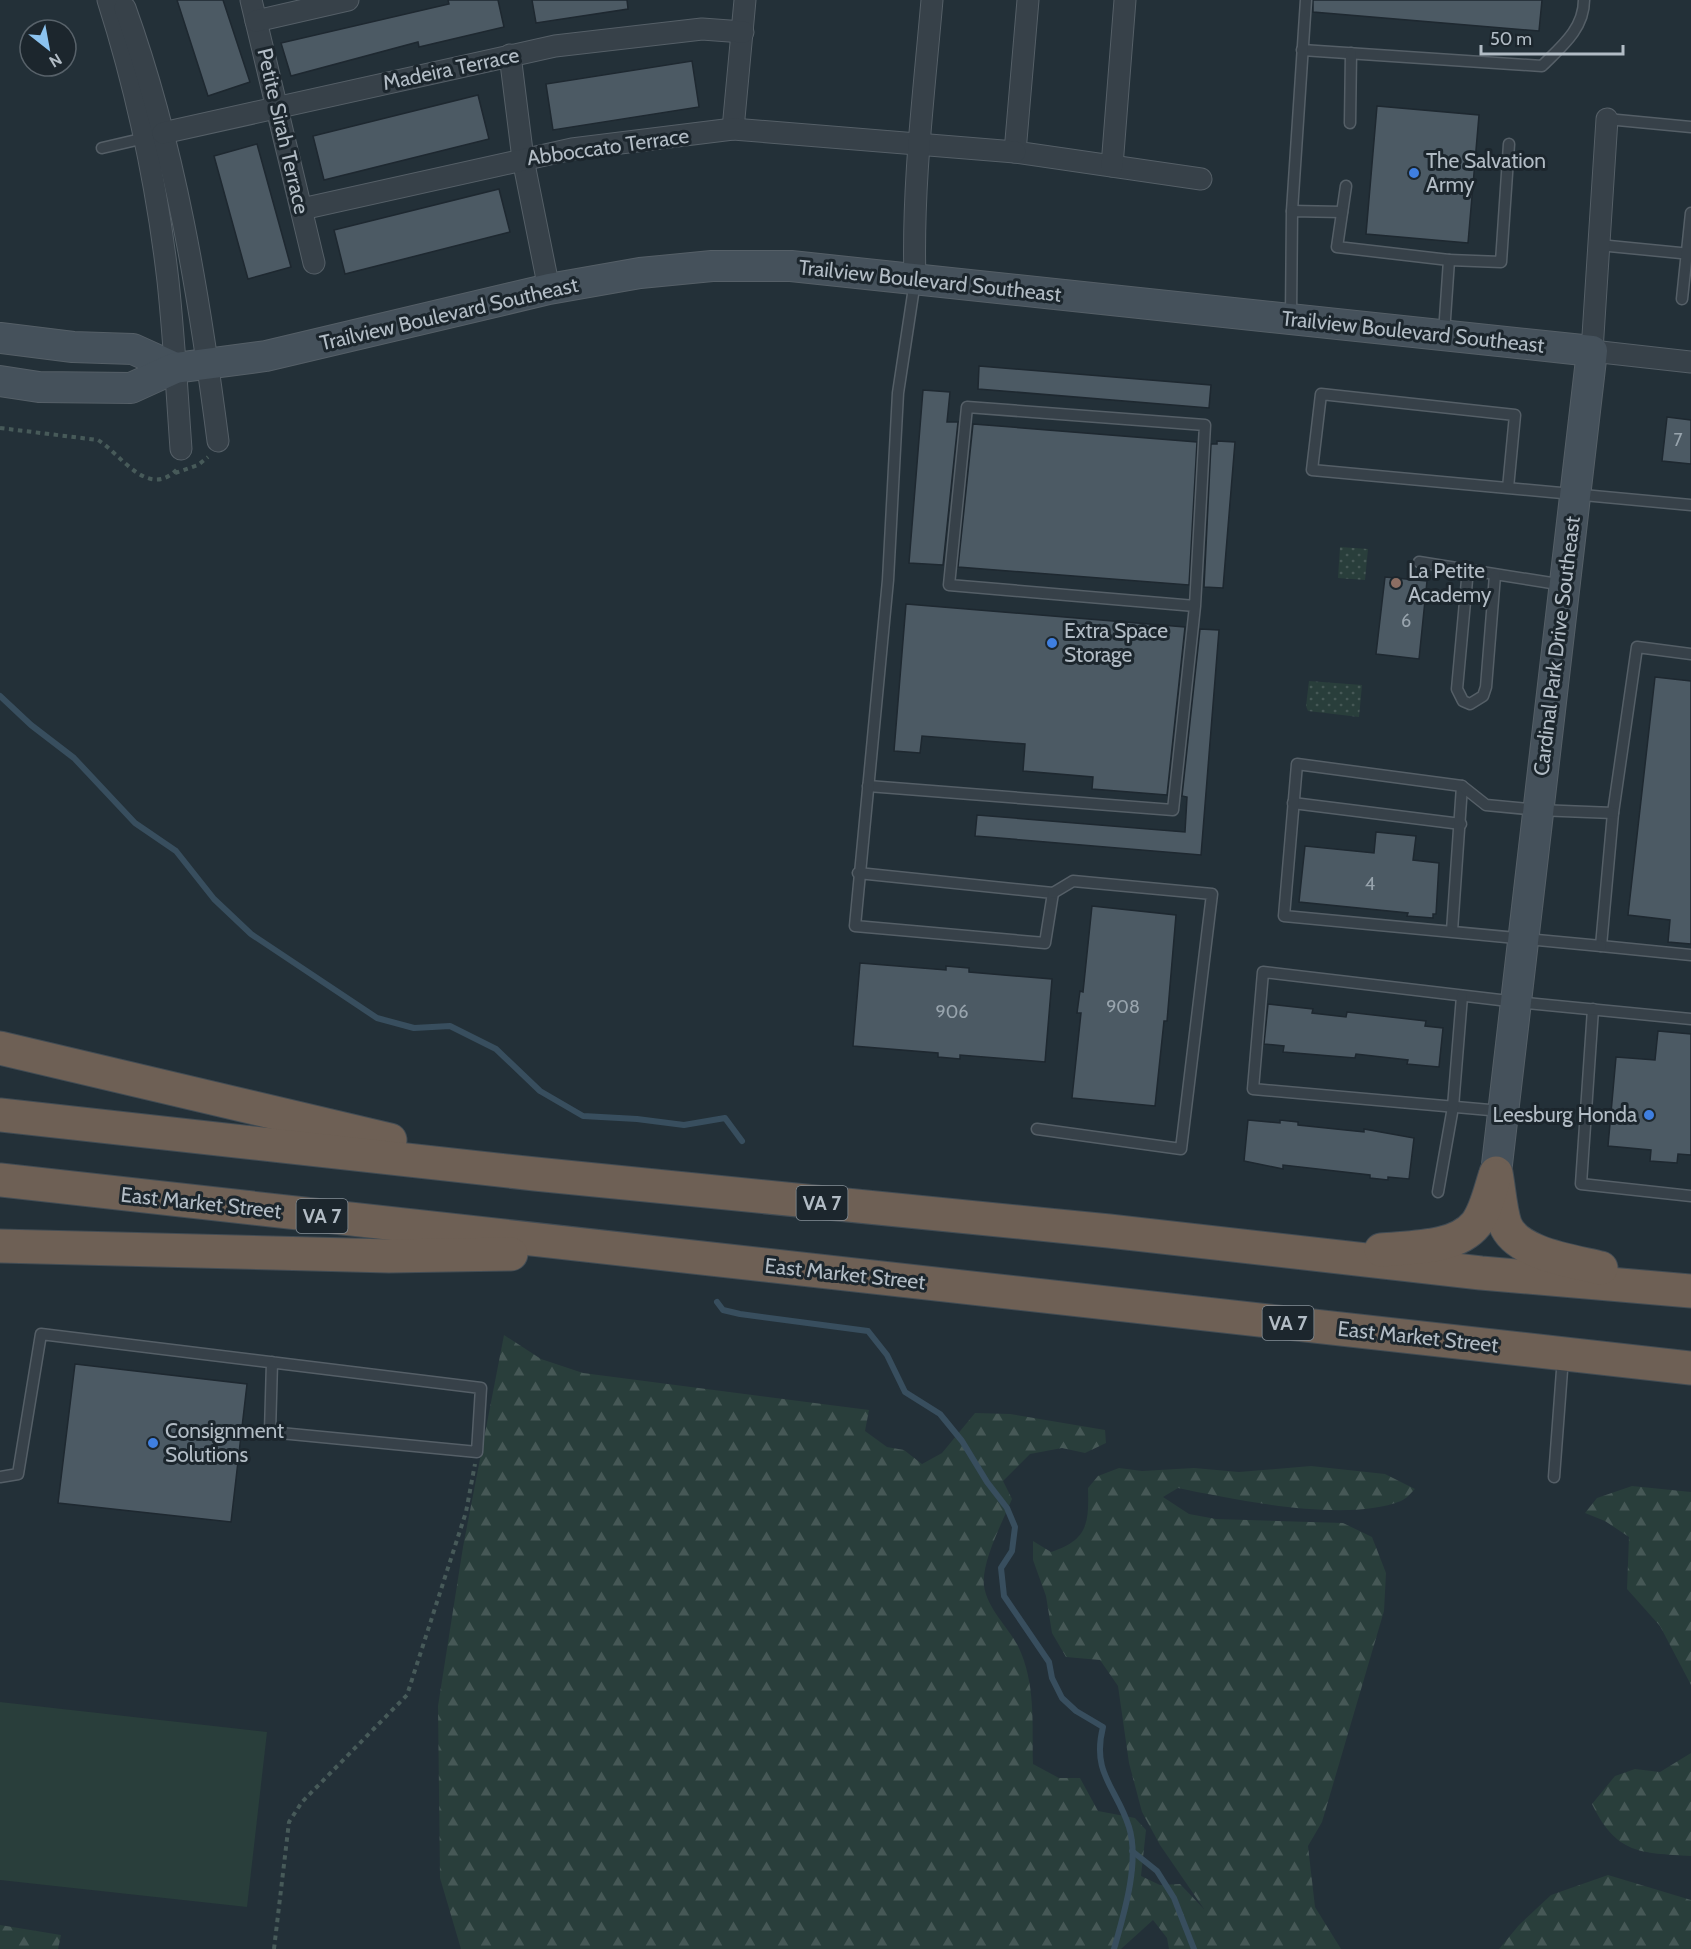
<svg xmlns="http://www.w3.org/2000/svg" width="1691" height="1949" font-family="Cabin,sans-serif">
  <defs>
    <pattern id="grass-dots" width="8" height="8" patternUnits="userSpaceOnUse" patternTransform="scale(1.5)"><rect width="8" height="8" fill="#293e3b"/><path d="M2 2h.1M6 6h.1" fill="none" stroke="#465856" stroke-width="1.8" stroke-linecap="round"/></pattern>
    <pattern id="forest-firs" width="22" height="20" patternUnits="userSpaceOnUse" patternTransform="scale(1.5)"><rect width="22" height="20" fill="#293e3b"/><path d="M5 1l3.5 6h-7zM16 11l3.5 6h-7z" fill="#465856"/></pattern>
  </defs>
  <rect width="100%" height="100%" fill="#233038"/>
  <g fill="url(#grass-dots)">
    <polygon points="1340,547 1368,549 1365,580 1338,578"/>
    <polygon points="1309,681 1362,685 1359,717 1308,711 1306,706"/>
  </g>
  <g fill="url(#forest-firs)">
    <path d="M504,1335L541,1359L583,1373L869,1410L865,1431L887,1447L904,1450L922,1464L942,1453L975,1413L1010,1414L1105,1430L1106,1443L1085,1453L1062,1448L1030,1454L1003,1481L1012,1499C1003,1521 981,1562 984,1586C987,1608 1008,1627 1018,1646C1036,1683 1032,1724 1033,1764L1059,1778H1080L1098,1811L1135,1818L1146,1830L1141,1876L1160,1885L1180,1884L1204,1909L1160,1845L1142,1812L1129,1763L1118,1686L1100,1660L1066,1657L1052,1633L1046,1596L1033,1560V1541L1051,1552C1088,1540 1089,1523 1088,1488L1098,1476L1119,1468L1142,1471L1194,1468L1239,1472L1311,1466L1385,1474L1415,1489C1411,1493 1406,1499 1401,1501C1346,1523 1236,1500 1178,1488L1163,1497L1189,1514L1216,1519L1343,1523L1372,1537L1386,1573L1384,1611L1322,1822L1308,1846L1315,1907L1341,1949H1169L1167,1938L1153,1920L1121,1949H461L440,1878L438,1706L463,1547Z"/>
    <polygon points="1632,1486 1691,1492 1691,1685 1660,1626 1627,1589 1629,1537 1605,1521 1585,1513 1597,1498"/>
    <path d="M1691,1753V1856C1640,1853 1616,1854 1592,1804L1615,1776L1635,1769L1660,1772Z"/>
    <polygon points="1608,1875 1691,1900 1691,1949 1499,1949 1519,1925 1551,1895"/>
    <polygon points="0,1925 61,1935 58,1949 0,1949"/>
  </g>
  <polygon fill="#293e3b" points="0,1702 267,1732 247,1907 0,1880"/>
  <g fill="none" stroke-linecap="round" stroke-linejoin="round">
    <g stroke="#384e5e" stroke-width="6">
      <polyline points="0,696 31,725 74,758 135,823 176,851 214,899 251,934 377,1018 414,1028 450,1026 496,1049 540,1091 583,1116 637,1119 684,1125 725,1118 742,1141"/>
      <path d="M717,1302L723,1310L740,1314L868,1331L887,1355L905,1392L940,1414L962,1441L987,1482L1007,1508L1015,1527L1012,1551L1001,1568L1004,1596L1049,1662L1052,1678L1062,1698L1076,1711L1103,1727C1091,1774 1117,1788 1129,1827C1140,1862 1124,1914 1114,1949"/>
      <polyline points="1132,1851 1157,1871 1174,1898 1194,1949"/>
    </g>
  </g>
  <g fill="#4c5a64" stroke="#1e2830" stroke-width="1.5">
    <polygon points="177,0 223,0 250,82 208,96"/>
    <polygon points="448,0 498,0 504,27 419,47 418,42 291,76 281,43 449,4"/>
    <polygon points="532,0 627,0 628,9 536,23"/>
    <polygon points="1313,0 1542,0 1539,31 1313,12"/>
    <polygon points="692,61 699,107 553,130 546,84"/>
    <polygon points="478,95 489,139 324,180 313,136"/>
    <polygon points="1377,106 1479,115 1468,243 1366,234"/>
    <polygon points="257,144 291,267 248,279 214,156"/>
    <polygon points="499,189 510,232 345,274 334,230"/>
    <polygon points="979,366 1211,385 1209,408 978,389"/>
    <polygon points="923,390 950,392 947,422 958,422 943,565 909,563"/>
    <polygon points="1667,417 1691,420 1691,464 1662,461"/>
    <polygon points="973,424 1197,442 1189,585 958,567"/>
    <polygon points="1217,441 1235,442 1223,588 1204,587 1211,444 1217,444"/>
    <polygon points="1385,577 1427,581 1419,659 1376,654"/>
    <polygon points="906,604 1185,627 1167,795 1092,789 1093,777 1023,771 1025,744 922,736 920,753 894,751"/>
    <polygon points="1200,629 1219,630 1201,855 975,836 977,815 1185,832 1187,797 1182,796"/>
    <polygon points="1655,677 1691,681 1691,944 1668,942 1670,920 1628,915"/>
    <polygon points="1376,832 1416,836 1413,860 1439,863 1436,914 1433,914 1433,918 1407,916 1408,913 1299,902 1305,846 1374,853"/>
    <polygon points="1092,906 1176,915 1167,1021 1164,1021 1155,1106 1072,1098 1081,1013 1077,1013 1080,991 1083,992"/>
    <polygon points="860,963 946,970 946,966 969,968 969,972 1052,979 1045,1062 960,1055 960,1059 938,1057 938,1053 853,1046"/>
    <polygon points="1268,1004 1313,1009 1312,1013 1346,1017 1347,1012 1426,1021 1425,1026 1443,1028 1439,1067 1407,1064 1408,1060 1356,1054 1355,1058 1283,1052 1284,1046 1264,1044"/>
    <polygon points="1658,1031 1691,1034 1691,1155 1678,1154 1677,1163 1650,1161 1651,1150 1608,1146 1616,1057 1655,1060"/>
    <polygon points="1248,1120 1280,1123 1280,1120 1298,1122 1298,1125 1364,1132 1364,1129 1414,1138 1409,1179 1388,1177 1388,1180 1370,1178 1370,1175 1283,1165 1283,1169 1244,1161"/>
    <polygon points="75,1364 247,1384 231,1522 58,1503"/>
  </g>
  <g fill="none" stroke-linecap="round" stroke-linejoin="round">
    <defs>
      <g id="lane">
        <path d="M1302,50L1542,66C1561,47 1584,29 1584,0"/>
        <polyline points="1607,119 1691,127"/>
        <polyline points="1350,123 1351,53"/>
        <polyline points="102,148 145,138"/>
        <polyline points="1346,186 1337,247 1449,260"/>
        <polyline points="1292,211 1306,0"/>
        <polyline points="1599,245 1691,254"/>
        <polyline points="1682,299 1691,213"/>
        <polyline points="1291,317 1292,211 1342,212"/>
        <polyline points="1444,333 1449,260 1501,262 1509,144"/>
        <polyline points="1508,488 1515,415 1321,394 1312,470 1691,505"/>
        <polyline points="1419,562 1564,585"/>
        <polyline points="1468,569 1457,689 1463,701 1470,704 1483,696 1486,687 1495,575"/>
        <polyline points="1691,654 1637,647 1613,813 1601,946 1691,955"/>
        <polyline points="868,786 1173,810 1195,606 949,585 967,407 1205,425 1195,606"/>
        <polyline points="1293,803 1461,824"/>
        <polyline points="858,873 1053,893 1045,943 855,926 888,580 898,393 915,281"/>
        <polyline points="1452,931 1462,786"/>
        <polyline points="1601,946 1284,916 1297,764 1462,786 1486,805 1538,810 1613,813"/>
        <polyline points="1593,1009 1581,1184 1691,1196"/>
        <polyline points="1501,1111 1253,1089 1263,972 1517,1002 1691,1019"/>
        <polyline points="1037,1129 1181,1149 1212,894 1073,881 1053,893"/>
        <polyline points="1438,1192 1453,1107 1462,996"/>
        <polyline points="0,1477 18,1474 41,1334 481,1388 477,1452 270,1432 272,1362"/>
        <polyline points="1554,1477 1563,1357"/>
      </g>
      <g id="street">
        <path d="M108,0C137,91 157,186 168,281C174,337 177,393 181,449"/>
        <polyline points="251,0 314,263"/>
        <polyline points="1028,0 1015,152 1201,179"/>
        <path d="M125,8C175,147 199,294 218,441"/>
        <polyline points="256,21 348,0"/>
        <polyline points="510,55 523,159 549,289"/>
        <polyline points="1607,119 1592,351 1691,362"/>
        <polyline points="733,129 745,0"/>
        <polyline points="163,133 555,46 702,29 743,32"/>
        <polyline points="1112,166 1125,0"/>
        <polyline points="302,209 572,149 733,129 1015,152"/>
        <path d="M915,280C912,187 924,93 932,0"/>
      </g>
      <g id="secondary">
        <polyline points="0,338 73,347 133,349 175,368"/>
        <polyline points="0,381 39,387 131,388 175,368 266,356 549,289 640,273 712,266 791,266 1592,351 1496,1173"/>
      </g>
      <g id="highway">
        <polyline points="0,1048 390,1140"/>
        <polyline points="0,1115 535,1174 1109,1231 1481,1273 1691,1291"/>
        <path d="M1496,1173C1499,1189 1500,1208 1505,1224C1516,1254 1573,1261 1601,1268"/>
        <polyline points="0,1180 1691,1368"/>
        <polyline points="0,1246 389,1256 511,1254"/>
        <path d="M1381,1250C1410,1247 1456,1249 1476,1224C1486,1211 1490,1191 1495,1176"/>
      </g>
    </defs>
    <use href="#lane" stroke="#555f67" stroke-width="13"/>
    <use href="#street" stroke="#555f67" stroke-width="23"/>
    <use href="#secondary" stroke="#555f67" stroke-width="32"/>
    <use href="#highway" stroke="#424c54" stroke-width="35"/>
    <g stroke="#475a59" stroke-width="4" stroke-dasharray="4.5 4.5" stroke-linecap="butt">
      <path d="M0,428L98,440C121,454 149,502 179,467"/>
      <polyline points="175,473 198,465 208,457"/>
      <polyline points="274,1949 289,1822 302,1802 407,1695 466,1512 475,1464"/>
    </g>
    <use href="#lane" stroke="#374149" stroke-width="10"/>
    <use href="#street" stroke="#374149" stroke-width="21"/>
    <use href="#secondary" stroke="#45515b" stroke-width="30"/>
    <use href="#highway" stroke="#6e6055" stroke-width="33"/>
  </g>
  <g fill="#3f7fe0" stroke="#1c262d" stroke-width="2">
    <circle cx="1414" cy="173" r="6"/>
    <circle cx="1052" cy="643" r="6"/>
    <circle cx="1649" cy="1115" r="6"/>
    <circle cx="153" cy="1443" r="6"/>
  </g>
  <circle fill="#8d6e63" stroke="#1c262d" stroke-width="2" cx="1396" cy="583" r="6"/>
  <g text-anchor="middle" stroke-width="6" stroke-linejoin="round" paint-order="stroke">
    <g font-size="18" fill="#98a4ad">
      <text x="1678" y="446">7</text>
      <text x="1406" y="627">6</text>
      <text x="1370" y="890">4</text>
      <text x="1123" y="1013">908</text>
      <text x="952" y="1018">906</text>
    </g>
    <g fill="#1c262d" stroke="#858f97" stroke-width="1.5">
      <rect x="796.5" y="1186" width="51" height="34" rx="4.5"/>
      <rect x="296.5" y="1199" width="51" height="34" rx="4.5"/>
      <rect x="1262.5" y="1306" width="51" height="34" rx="4.5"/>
    </g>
    <g font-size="20" font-weight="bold" fill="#b2bcc5">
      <text x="822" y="1210">VA 7</text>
      <text x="322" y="1223">VA 7</text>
      <text x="1288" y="1330">VA 7</text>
    </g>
    <g font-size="21" fill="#b2bcc5" stroke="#1c262d">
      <text transform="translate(451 69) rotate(-12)" y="7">Madeira Terrace</text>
      <text transform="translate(283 131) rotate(77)" y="7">Petite Sirah Terrace</text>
      <text transform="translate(608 147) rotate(-8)" y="7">Abboccato Terrace</text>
      <text transform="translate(930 281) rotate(6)" y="7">Trailview Boulevard Southeast</text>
      <text transform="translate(449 314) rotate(-13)" y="7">Trailview Boulevard Southeast</text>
      <text transform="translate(1413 332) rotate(6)" y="7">Trailview Boulevard Southeast</text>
      <text transform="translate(1557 646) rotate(-83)" y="7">Cardinal Park Drive Southeast</text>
      <text transform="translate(201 1203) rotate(6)" y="7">East Market Street</text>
      <text transform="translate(845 1274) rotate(6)" y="7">East Market Street</text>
      <text transform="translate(1418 1337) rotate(6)" y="7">East Market Street</text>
    </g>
    <g font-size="21" fill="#b2bcc5" stroke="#1c262d" text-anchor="start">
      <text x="1426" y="168">The Salvation<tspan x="1426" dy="24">Army</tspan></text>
      <text x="1408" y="578">La Petite<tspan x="1408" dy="24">Academy</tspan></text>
      <text x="1064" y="638">Extra Space<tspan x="1064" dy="24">Storage</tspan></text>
      <text x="1637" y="1122" text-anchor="end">Leesburg Honda</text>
      <text x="165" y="1438">Consignment<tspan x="165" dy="24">Solutions</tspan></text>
    </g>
  </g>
  <g transform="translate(48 48) rotate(149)"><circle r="28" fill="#1c262d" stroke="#58626a" stroke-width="1.5"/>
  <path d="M0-4.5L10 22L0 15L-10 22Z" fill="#8cc3ef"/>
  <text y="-9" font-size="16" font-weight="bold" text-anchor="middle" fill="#b2bcc5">N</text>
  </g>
  <path d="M1481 45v9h142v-9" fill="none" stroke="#b2bcc5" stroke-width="3"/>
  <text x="1490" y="45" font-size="18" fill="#b2bcc5" stroke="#1c262d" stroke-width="4.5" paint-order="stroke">50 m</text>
</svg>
